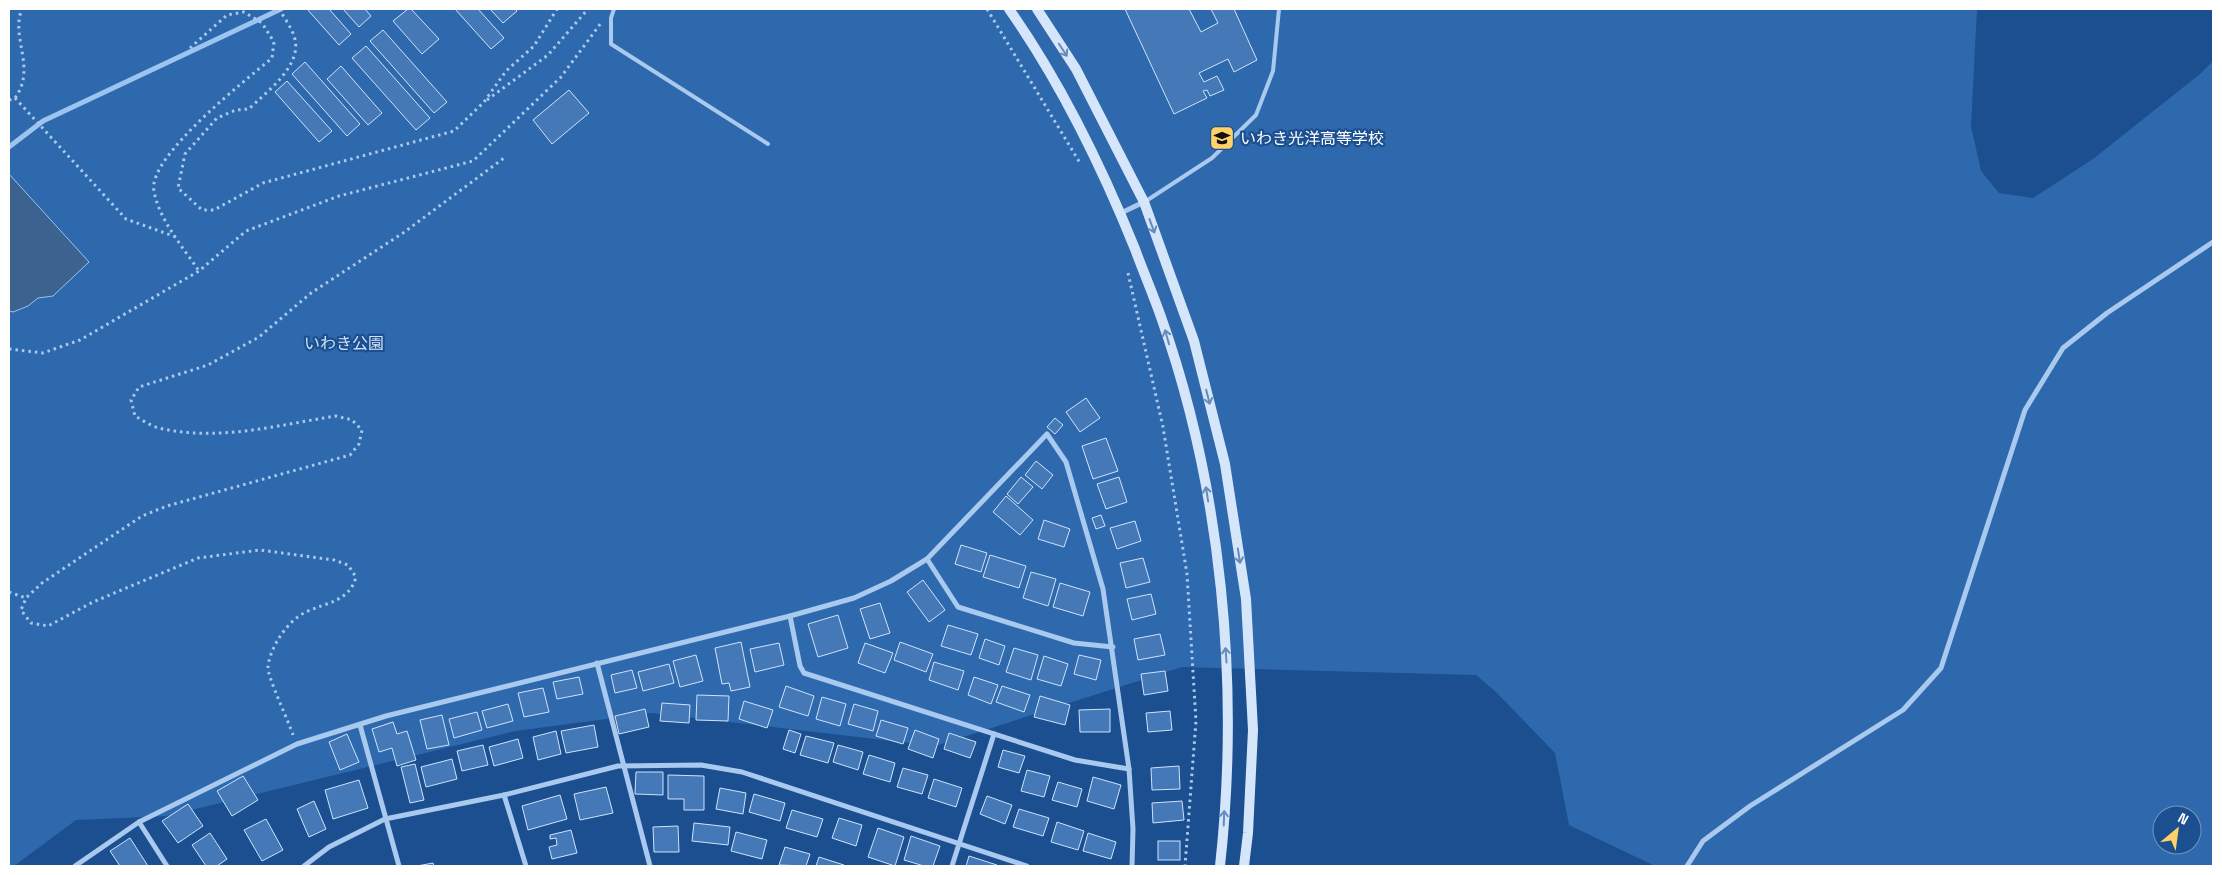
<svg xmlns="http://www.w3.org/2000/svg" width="2222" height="875" font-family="'Space Grotesk','Noto Sans JP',sans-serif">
  <rect width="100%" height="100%" fill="#1b4f8f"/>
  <path fill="#2e69ad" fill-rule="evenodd" d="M9,9H1977L1971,126L1981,171L1999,193L2033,198L2093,159L2200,74L2213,61V866H1655L1569,825L1555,753L1496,692L1476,675L1182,667L935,746L652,713L515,731L167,816L76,820L14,866H9ZM2162,815H2192V845H2162Z"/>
  <polygon fill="#3c6290" stroke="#9cc4f0" points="9,174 89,262 53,296 38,298 28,306 13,312 9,311"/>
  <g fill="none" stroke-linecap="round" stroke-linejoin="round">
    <polyline stroke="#9cc4f0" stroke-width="5" points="9,147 43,121 281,9"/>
  </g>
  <g fill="#4478b7" stroke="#cfe3fa">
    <polygon points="307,9 329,9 351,34 339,45"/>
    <polygon points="343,9 365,9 371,16 359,27"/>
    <polygon points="408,9 411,9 439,39 422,54 393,21"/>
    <polygon points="455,9 478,9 504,38 491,49"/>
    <polygon points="490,9 515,9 517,11 503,23"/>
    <polygon points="1125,9 1189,9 1201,32 1218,23 1211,9 1234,9 1257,60 1234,72 1228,59 1199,73 1204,82 1217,76 1224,90 1210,96 1207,90 1203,91 1207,98 1174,114"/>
    <polygon points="383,30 447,102 434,113 370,41"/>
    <polygon points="366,46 430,118 416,130 352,58"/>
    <polygon points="305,62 360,124 347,136 292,74"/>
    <polygon points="341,66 382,113 368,125 327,79"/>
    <polygon points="287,81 332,131 319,142 275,92"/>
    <polygon points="569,90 589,113 552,144 533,120"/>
    <polygon points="1086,398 1100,418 1080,432 1066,412"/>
    <polygon points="1055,418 1063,425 1055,434 1047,427"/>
    <polygon points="1106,438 1118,471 1093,479 1082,446"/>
    <polygon points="1036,461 1053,475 1042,489 1025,475"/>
    <polygon points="1021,477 1033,487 1018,504 1007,494"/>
    <polygon points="1119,477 1127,502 1106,509 1097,484"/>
    <polygon points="1006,496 1033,520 1020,535 993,512"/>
    <polygon points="1101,515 1105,526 1096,529 1092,518"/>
    <polygon points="1044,520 1070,529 1064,547 1038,539"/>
    <polygon points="1135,521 1141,541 1117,549 1110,528"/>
    <polygon points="961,545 987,553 981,572 955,564"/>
    <polygon points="990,555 1026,566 1019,588 983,577"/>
    <polygon points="1143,558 1150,582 1126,588 1120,563"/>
    <polygon points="1031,572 1056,579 1048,606 1023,598"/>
    <polygon points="923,580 945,610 929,622 907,592"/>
    <polygon points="1060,583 1090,592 1083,616 1053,607"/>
    <polygon points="1151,594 1156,614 1132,620 1127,599"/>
    <polygon points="880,603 890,633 870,639 860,609"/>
    <polygon points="838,615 848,648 818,657 808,624"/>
    <polygon points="948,625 978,634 971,655 941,646"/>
    <polygon points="1160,634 1165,655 1138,660 1134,639"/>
    <polygon points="985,639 1005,646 999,665 979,658"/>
    <polygon points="741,642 750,687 731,691 729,683 722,684 715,648"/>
    <polygon points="900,642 933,654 926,672 894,660"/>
    <polygon points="779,643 784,665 755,672 750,649"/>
    <polygon points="865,643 893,653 885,673 858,663"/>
    <polygon points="1014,648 1038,655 1031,680 1006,672"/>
    <polygon points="696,655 703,681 680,687 673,661"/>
    <polygon points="1079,655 1101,660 1096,680 1074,674"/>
    <polygon points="1044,656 1068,664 1061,686 1037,679"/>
    <polygon points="934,662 964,671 958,690 929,680"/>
    <polygon points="669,664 674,683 643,691 638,672"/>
    <polygon points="632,670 637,688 615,693 611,675"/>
    <polygon points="1165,671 1168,691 1144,695 1141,674"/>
    <polygon points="579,677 583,694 557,699 553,682"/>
    <polygon points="974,677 998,685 991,704 968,695"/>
    <polygon points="786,686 814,696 808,716 779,707"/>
    <polygon points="1002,686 1030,695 1024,712 996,702"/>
    <polygon points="543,688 549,712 524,717 518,693"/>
    <polygon points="697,695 729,696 728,721 696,720"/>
    <polygon points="1040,696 1070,705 1065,725 1034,717"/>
    <polygon points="822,697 846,704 840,726 816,719"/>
    <polygon points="744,701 773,710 767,728 739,719"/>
    <polygon points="662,703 690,705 689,723 660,721"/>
    <polygon points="508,704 513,721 487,728 482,711"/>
    <polygon points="854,704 878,711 873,731 848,724"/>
    <polygon points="645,709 649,727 619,734 615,716"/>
    <polygon points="1110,709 1110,732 1080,732 1079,710"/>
    <polygon points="1170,711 1172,730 1148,732 1146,713"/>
    <polygon points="477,712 482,730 454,738 449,719"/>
    <polygon points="442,715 449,745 427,749 420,720"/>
    <polygon points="881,720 908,728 903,744 876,736"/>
    <polygon points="393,722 397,734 407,731 416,760 397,766 392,748 379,752 372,729"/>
    <polygon points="594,725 598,747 566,753 561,731"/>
    <polygon points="789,730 801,734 795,753 783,749"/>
    <polygon points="915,730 939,739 933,758 908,749"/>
    <polygon points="556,731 561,754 538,760 533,737"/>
    <polygon points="949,733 976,742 970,758 944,749"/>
    <polygon points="347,734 359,762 340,770 329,742"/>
    <polygon points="806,736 834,743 828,763 800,755"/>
    <polygon points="518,739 523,758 494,766 489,747"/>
    <polygon points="483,745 488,765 462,771 457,751"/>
    <polygon points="838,745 863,752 858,770 833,762"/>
    <polygon points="1003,750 1025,756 1019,773 998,767"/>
    <polygon points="869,755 895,763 890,782 863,774"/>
    <polygon points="452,759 457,779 426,787 421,767"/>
    <polygon points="415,764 424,800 410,803 401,767"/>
    <polygon points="1179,766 1180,789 1152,790 1151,768"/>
    <polygon points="903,768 928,775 922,794 897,787"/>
    <polygon points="1027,770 1050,776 1044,797 1021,791"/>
    <polygon points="636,772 663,772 663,795 635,794"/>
    <polygon points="668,775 704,776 704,810 684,810 684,799 668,799"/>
    <polygon points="243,776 258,800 232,816 217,791"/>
    <polygon points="1093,777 1121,785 1114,809 1087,801"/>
    <polygon points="934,779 962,788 956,807 928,798"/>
    <polygon points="359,780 368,808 333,819 325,790"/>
    <polygon points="1058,782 1082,789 1077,807 1052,800"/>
    <polygon points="606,787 613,813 580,820 574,794"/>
    <polygon points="720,788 746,793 743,814 716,809"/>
    <polygon points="754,794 785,803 780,821 749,812"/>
    <polygon points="560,795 567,819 528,830 522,806"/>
    <polygon points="987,796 1012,805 1005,824 980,814"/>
    <polygon points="314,801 326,829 309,837 297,809"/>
    <polygon points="1182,801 1184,820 1153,823 1152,803"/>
    <polygon points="188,804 203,826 178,843 162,821"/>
    <polygon points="1019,809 1049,818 1043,836 1013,827"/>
    <polygon points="792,810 823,819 817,837 786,828"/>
    <polygon points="839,818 862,825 856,846 832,838"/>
    <polygon points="266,819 283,850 262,861 244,830"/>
    <polygon points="1057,822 1084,831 1078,850 1051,842"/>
    <polygon points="694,823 730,827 728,845 692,841"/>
    <polygon points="678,826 679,852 654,852 653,827"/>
    <polygon points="878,828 904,837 895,866 868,857"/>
    <polygon points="571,830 577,853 552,859 549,847 557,845 556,838 550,839 550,835"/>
    <polygon points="736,832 767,840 762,859 731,851"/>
    <polygon points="210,833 227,859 217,866 206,866 192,845"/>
    <polygon points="1088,833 1116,842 1111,859 1083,851"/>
    <polygon points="911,836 940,846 933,866 924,866 904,860"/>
    <polygon points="130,838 148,866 120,866 110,851"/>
    <rect x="1158" y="841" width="22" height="19"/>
    <polygon points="785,847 810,854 806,866 779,865"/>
    <polygon points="969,856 997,865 996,866 966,866"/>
    <polygon points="819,857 844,865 844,866 816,866"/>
    <polygon points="433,863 434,866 417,866"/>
  </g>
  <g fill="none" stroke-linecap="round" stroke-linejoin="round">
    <g stroke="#a9c9ee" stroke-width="3" stroke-dasharray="2.5 4" stroke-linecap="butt">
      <path d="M279,9C284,17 291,27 294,36C304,65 267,91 249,109L236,110L217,118L185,154L178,188L202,210H214L263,183L454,131L484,102L506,71L534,46L557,9"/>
      <polyline points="987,9 1080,163"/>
      <path d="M190,48L227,15L244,12L262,23L274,42L272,58C246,80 147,157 154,191C159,220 183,247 199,271"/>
      <polyline points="15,98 126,219 176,237"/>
      <path d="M9,100L15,98C37,68 10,37 22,9"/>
      <polyline points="487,100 548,55 588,9"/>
      <polyline points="1128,273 1163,427 1187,574 1196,721 1185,866"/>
      <polyline points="9,349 43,353 80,340 199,271 246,231 339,196 473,161 561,77 601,23"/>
      <polyline points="9,592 26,598"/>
      <path d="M293,735C289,722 267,676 268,667C270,647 288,620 306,612C327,602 349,602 356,577L348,565L334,560L260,550L198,558L93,602L48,626L31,623L21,610L26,598L42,583L142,516L167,506L350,455L359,444L362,430L352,420L336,416C278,425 217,442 159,428C151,426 142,420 135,416L131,400L139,387L208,365L259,337L311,293L403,233L504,158"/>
    </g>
    <g stroke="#a9c9ee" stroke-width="4">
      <polyline points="614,9 611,18 611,44 768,144"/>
      <polyline points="1146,201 1212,158 1256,115 1273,71 1279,9"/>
    </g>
    <g stroke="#a9c9ee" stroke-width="5">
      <polyline points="1121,213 1144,202"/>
      <polyline points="927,559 958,607 1074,643 1113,647"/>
      <polyline points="790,616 800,666 804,673 1075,760 1129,769"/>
      <polyline points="597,663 650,866"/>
      <polyline points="360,725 399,866"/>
      <polyline points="504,795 526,866"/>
      <polyline points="139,822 167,866"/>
      <polyline points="75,866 139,822 297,744 386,716 790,616 854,598 891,581 927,559 1047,434 1066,462 1103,589 1129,769 1133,829 1132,866"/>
      <polyline points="304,866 329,847 385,819 504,795 618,766 701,765 742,772 1027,866"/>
      <polyline points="952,866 994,734"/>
      <polyline points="1687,866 1703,841 1750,806 1903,710 1941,668 2025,410 2063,348 2107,313 2213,242"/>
    </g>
    <g stroke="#d6e6fa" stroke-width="10">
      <path d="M1009,9C1061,83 1101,165 1135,249C1143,271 1153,294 1161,317C1222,489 1240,685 1220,866"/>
      <polyline points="1037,9 1076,69 1144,202 1194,341 1225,464 1246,599 1253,730 1248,833 1244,866"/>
    </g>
  </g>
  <defs><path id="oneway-shaft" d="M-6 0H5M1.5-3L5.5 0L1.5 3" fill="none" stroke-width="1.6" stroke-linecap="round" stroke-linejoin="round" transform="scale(1.25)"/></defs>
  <g stroke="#668bba">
    <use href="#oneway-shaft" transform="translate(1063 50) rotate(57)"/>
    <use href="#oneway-shaft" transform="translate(1152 226) rotate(70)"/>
    <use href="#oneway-shaft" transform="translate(1167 337) rotate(-106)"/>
    <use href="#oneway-shaft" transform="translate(1208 397) rotate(76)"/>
    <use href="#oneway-shaft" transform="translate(1207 494) rotate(-99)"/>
    <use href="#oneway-shaft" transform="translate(1239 556) rotate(81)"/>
    <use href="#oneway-shaft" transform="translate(1226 655) rotate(-94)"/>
    <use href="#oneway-shaft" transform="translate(1224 818) rotate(-88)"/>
  </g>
  <defs>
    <symbol id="school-square" viewBox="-11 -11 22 22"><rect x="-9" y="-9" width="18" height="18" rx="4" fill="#ffd166" stroke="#1b4f8f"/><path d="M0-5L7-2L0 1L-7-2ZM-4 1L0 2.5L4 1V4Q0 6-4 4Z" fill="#111"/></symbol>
  </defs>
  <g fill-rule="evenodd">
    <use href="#school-square" x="1208" y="124" width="28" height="28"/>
  </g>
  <g text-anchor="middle" stroke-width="4.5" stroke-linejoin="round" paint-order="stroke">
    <g font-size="16" fill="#fff" stroke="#1b4f8f" text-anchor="start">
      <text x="1240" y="144">いわき光洋高等学校</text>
    </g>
    <g font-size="16" fill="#cfe3fa" stroke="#1b4f8f">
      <text x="344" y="349">いわき公園</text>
    </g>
  </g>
  <rect width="2222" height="875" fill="none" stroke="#ffffff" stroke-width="20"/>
  <g transform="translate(2177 830) rotate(29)"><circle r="24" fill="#1b4f8f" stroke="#7695bc"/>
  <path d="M0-4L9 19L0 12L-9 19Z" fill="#ffd166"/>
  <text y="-8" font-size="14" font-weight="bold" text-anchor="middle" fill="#ffffff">N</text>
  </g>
</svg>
